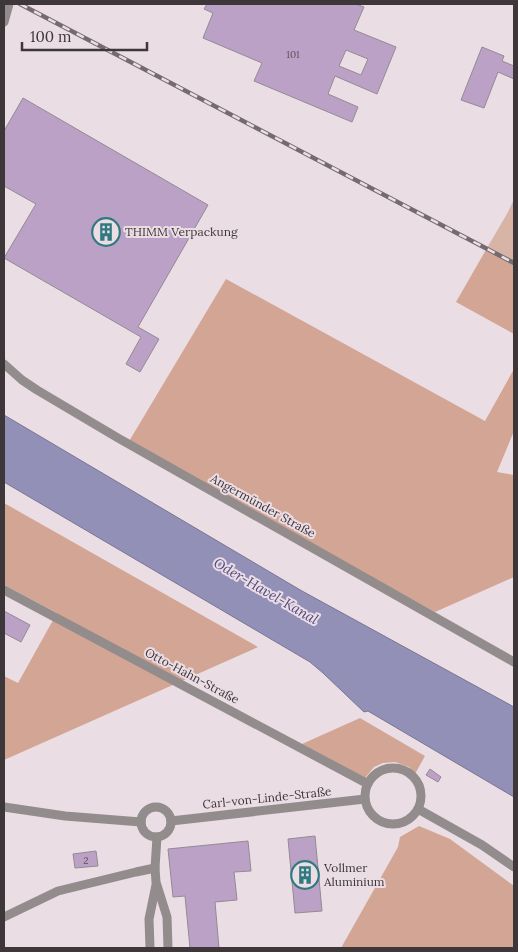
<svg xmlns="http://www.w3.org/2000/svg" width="518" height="952" font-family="Lora,serif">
  <rect width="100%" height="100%" fill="#ebdde4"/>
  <polygon fill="#d8b4a7" points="514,199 514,263 487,248 508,212"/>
  <g fill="#d3a594">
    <polygon points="487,248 514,263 514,334 456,302"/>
    <polygon points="226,279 485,421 514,369 514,431 497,472 514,475 514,577 435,612 165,465 128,443"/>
    <polygon points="4,503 258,647 4,760 4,676 18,683 57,613 4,585"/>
    <polygon points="360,718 425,756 415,774 409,767 395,762 383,763 374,767 365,778 302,744"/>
    <polygon points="419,826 450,839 514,886 514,948 341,948 398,847 400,837"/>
  </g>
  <polygon fill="#9390b8" stroke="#797592" points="4,415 302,591 514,707 514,797 368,711 364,712 323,673 310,662 4,482"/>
  <g fill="#bca1c6" stroke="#928a95" fill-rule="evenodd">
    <path d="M207,4H356L364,7L354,30L396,47L377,94L335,76L328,94L358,107L352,122L254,81L262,63L203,38L213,13L204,9ZM346,50L368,59L361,75L339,66Z"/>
    <polygon points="482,47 504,56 502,61 514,66 514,79 498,72 484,108 461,100"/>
    <polygon points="23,98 208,205 138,327 159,339 140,372 126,364 141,337 4,258 36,204 4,186 4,131"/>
    <polygon points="4,611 30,625 21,642 4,633"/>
    <polygon points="430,769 441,777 438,782 426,775"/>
    <polygon points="315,836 322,911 295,913 288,839"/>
    <polygon points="248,841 251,871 234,872 237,900 215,902 219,948 190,948 185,896 173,897 168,849"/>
    <polygon points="96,851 98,866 75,868 73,854"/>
  </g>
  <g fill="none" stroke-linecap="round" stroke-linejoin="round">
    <g stroke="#938c8d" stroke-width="9">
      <polyline points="4,22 9,4"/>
      <polyline points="4,364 22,380 37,390 118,438 514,662"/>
      <polyline points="4,590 368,784"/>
      <circle cx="393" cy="796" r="28"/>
      <circle cx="156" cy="822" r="15"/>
      <polyline points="4,807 65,816 141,822"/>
      <polyline points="418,809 482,845 514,867"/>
      <polyline points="171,821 365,799"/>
      <polyline points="157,837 155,868 156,882 167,917 168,948"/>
      <polyline points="4,917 58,891 136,872 155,868"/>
      <polyline points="150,948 149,919 156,885"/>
    </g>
    <defs>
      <polyline id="rail" points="20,4 514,263"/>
    </defs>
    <use href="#rail" stroke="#746b6f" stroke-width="4.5"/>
    <use href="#rail" stroke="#ebdde4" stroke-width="2.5" stroke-dasharray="8" stroke-linecap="butt"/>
  </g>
  <defs>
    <symbol id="building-ring" viewBox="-11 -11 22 22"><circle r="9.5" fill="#ebdde4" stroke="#30797f" stroke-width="1.5"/><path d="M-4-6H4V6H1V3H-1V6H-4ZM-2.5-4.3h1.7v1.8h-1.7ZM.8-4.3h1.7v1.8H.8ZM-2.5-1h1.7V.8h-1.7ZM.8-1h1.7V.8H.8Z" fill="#30797f"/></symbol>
  </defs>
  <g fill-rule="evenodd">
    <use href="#building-ring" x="90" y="216" width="32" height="32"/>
    <use href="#building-ring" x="289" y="859" width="32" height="32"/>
  </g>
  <g text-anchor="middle" stroke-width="4" stroke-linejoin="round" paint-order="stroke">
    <g font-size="10" fill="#5d525d">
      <text x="293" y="58">101</text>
      <text x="86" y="864">2</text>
    </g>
    <g font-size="12" fill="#3d373a" stroke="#ebdde4" text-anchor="start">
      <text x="125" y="236">THIMM Verpackung</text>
      <text x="324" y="872">Vollmer<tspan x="324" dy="14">Aluminium</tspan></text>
    </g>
    <g font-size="12" fill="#3d373a" stroke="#ebdde4">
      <text transform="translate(263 506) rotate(29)" y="4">Angermünder Straße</text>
      <text transform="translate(192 676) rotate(28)" y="4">Otto-Hahn-Straße</text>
      <text transform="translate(267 798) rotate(-6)" y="4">Carl-von-Linde-Straße</text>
    </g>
    <g font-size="14" font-style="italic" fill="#4f4880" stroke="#ebdde4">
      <text transform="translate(266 591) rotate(30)" y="5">Oder-Havel-Kanal</text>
    </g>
  </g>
  <rect width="518" height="952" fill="none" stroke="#3d373a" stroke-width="10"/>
  <path d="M22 42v8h125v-8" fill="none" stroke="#3d373a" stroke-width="2.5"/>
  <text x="30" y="42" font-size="15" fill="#3d373a" stroke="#ebdde4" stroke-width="4" paint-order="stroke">100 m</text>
</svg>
